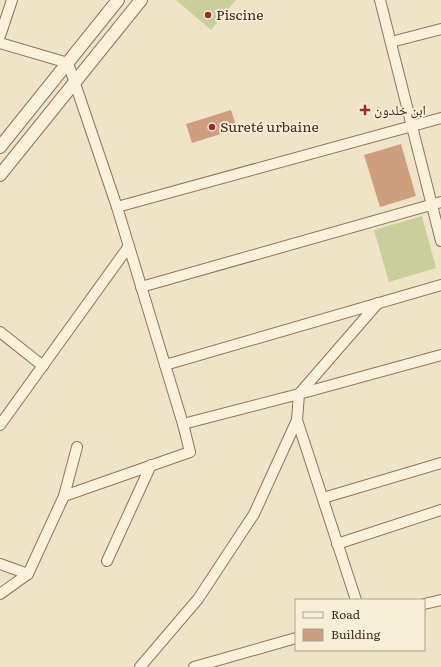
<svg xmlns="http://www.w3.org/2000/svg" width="441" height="667" font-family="Literata,'Noto Naskh Arabic',serif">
  <rect width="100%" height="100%" fill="#f0e4c8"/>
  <g fill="#c9cf9b">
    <polygon points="176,0 236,0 211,30"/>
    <polygon points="422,216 436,268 389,282 374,230"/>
  </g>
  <g fill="#cf9f7d">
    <polygon points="231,110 237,129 192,143 186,124"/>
    <polygon points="401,144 416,196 380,207 364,155"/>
  </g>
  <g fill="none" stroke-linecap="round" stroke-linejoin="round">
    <defs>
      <g id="minor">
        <polyline points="380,0 441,241"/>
        <polyline points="0,36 12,0"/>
        <polyline points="391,42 441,29"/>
        <polyline points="0,43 68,63 117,207 183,424 190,452 64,496"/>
        <polyline points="117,207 441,118"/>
        <polyline points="141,287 441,202"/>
        <polyline points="0,332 43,366"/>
        <polyline points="165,365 441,285"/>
        <polyline points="183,424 299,394 441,355"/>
        <polyline points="0,425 129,246"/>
        <polyline points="323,498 441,463"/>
        <polyline points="337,544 441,510"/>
        <polyline points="107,561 151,465"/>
        <polyline points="0,564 28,574"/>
        <polyline points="0,594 28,574 64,496 77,447"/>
        <polyline points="356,600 297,420 299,394 378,303"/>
        <polyline points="424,604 441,600"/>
        <polyline points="140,667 198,599 254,514 297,420"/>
        <polyline points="194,667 296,638"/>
      </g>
      <g id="tertiary">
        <polyline points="0,147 118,0"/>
        <polyline points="0,175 141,0"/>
      </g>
    </defs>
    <use href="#minor" stroke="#8d765c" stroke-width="12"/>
    <use href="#tertiary" stroke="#8d765c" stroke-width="14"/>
    <use href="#minor" stroke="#faf1dc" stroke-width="10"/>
    <use href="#tertiary" stroke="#faf1dc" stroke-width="12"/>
  </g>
  <g fill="#9e2a2b" stroke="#f7eed8" stroke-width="1.5">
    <circle cx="208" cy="15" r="4"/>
    <path d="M363 104h4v4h4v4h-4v4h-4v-4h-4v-4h4z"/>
    <circle cx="212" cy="127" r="4"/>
  </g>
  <g text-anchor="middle" stroke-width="3.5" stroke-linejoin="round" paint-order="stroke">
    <g font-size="14" fill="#3d2e20" stroke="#f7eed8" text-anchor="start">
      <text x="216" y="20">Piscine</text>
      <text x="374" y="115">ابن خلدون</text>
      <text x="220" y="132">Sureté urbaine</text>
    </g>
  </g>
  <rect x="295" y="599" width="130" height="52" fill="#f7eed8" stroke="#ada18e"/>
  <rect x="303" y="612" width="20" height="6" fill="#faf1dc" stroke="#ada18e"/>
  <text x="331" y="619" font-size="12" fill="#3d2e20">Road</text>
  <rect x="303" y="629" width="20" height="12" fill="#cf9f7d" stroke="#ada18e"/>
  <text x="331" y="639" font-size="12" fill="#3d2e20">Building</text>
</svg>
